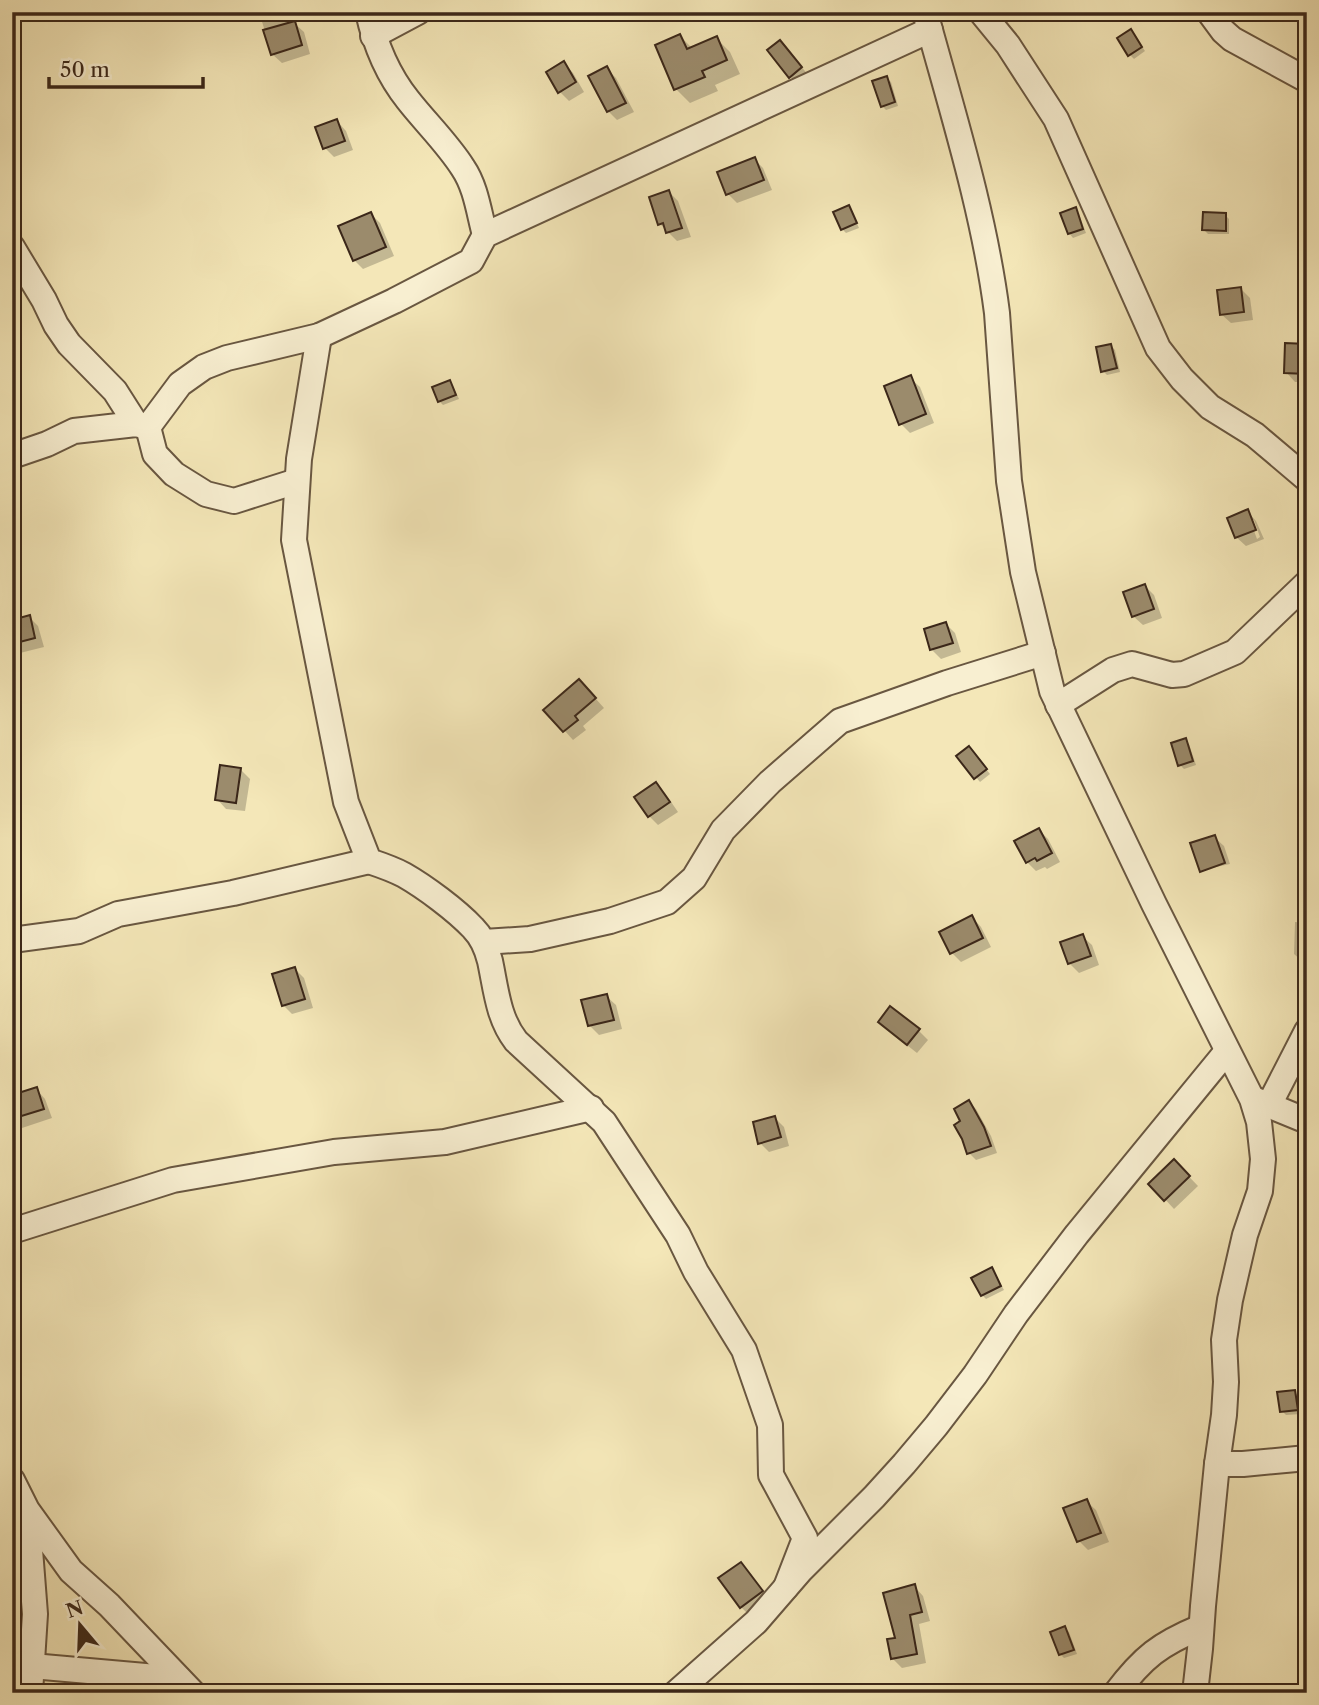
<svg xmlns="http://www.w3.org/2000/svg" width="1319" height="1705" font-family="'Libre Caslon Text',serif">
  <rect width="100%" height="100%" fill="#f4e7b8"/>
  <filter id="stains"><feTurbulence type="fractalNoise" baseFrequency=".00286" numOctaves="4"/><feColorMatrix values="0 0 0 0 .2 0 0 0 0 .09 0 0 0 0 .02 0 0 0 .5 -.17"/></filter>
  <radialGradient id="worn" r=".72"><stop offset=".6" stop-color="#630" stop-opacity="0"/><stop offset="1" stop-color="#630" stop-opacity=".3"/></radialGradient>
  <g fill="#0003" fill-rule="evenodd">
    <polygon points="259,12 288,12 293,23 294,23 304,32 310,54 282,63 272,54"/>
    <polygon points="1131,31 1145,51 1134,59 1130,55"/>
    <polygon points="680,36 693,49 716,38 730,52 740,74 715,85 718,91 690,103 676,89"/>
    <polygon points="788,51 810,77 799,86 790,76"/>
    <polygon points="564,63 573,73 584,92 569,101 560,92 548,73"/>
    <polygon points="607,69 616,78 634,112 617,120 608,111"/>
    <polygon points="886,78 891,82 898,106 886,110 882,106"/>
    <polygon points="337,121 346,131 353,150 334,157 325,148"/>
    <polygon points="754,159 763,168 772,190 737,203 728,194 720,173"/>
    <polygon points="669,192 678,201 691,237 677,241 660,224"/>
    <polygon points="848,208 852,212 859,228 846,233 842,229"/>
    <polygon points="1075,209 1079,214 1086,233 1073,238 1069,233"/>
    <polygon points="371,214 380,223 394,256 363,269 354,260"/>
    <polygon points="1225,215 1229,219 1229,234 1208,234 1204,230"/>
    <polygon points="1303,287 1307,287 1307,312 1305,310"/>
    <polygon points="1241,289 1250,298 1253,320 1231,323 1221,314"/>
    <polygon points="1307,345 1307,382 1295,382 1286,372"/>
    <polygon points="1111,346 1115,350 1120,372 1107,375 1103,371"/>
    <polygon points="910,378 920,387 934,423 910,433 901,424"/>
    <polygon points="449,382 453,386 459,399 443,405 439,401"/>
    <path d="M1247,511L1256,521L1264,539L1246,546L1236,537ZM1250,520H1254L1260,537L1257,539Z"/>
    <polygon points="1145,586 1154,595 1162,618 1143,625 1133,616"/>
    <polygon points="29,617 38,626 44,647 12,655 12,621"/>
    <polygon points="946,624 955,633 961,652 941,659 932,650 926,630"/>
    <polygon points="588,690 604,708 583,726 586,730 573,740 546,710"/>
    <polygon points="1185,740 1189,744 1196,765 1184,769 1180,765"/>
    <polygon points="973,753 990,774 980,782 959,757"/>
    <polygon points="241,770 250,779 245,811 226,809 217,799"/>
    <polygon points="655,784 665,793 678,812 658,825 649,816"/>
    <polygon points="1039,830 1048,839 1060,862 1047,869 1045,867 1036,871 1027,862"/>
    <polygon points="1214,837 1224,846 1230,864 1207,869"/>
    <polygon points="972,917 981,927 991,947 961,962 952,953"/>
    <polygon points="1295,922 1307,923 1307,963 1303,962 1294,954"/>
    <polygon points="1082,936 1092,945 1099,965 1079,973 1069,963 1062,943"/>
    <polygon points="295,969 304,978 313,1008 292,1014 283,1005"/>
    <polygon points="606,996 616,1005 622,1029 599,1035 590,1026"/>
    <polygon points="889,1031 919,1031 928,1040 917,1053"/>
    <polygon points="36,1089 45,1099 52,1118 16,1130 12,1126 12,1097"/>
    <polygon points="969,1102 976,1109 991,1136 997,1153 976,1160 969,1153 963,1122"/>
    <polygon points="775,1118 784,1127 789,1146 769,1152 760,1143"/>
    <polygon points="1174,1161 1198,1186 1174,1209 1151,1184"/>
    <polygon points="991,1270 995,1274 1004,1290 986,1299 982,1295"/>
    <polygon points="1294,1391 1298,1396 1301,1414 1286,1415 1282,1411"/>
    <polygon points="1086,1501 1096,1510 1109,1542 1088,1550 1079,1541"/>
    <polygon points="741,1564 750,1573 770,1602 750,1616 741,1607 721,1579"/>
    <polygon points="914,1586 923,1596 930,1621 919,1624 926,1663 902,1668 893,1659 897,1639"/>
    <polygon points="1065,1628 1069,1632 1077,1654 1064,1658 1060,1654"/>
  </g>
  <g fill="#9b8b6c" stroke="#3b2719" stroke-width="2">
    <polygon points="295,21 302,45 271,55 263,30"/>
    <polygon points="1131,29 1142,47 1128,56 1117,38"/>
    <polygon points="680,34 687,49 717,36 727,60 702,71 705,77 674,90 655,45"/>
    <polygon points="780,40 802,67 789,78 767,50"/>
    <polygon points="564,61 576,82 558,93 546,72"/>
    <polygon points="607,66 626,103 607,112 588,76"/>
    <polygon points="887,76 895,102 881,107 872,81"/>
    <polygon points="337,119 345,141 323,149 315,127"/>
    <polygon points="755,157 764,180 726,195 717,172"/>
    <polygon points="669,190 682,228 666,233 663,223 658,225 649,197"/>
    <polygon points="849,205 857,223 841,230 833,212"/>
    <polygon points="1076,207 1083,229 1068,234 1060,213"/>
    <polygon points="371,212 386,247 353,261 338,226"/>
    <polygon points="1203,212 1226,213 1226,231 1202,230"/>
    <polygon points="1241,287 1244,312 1220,315 1217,290"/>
    <polygon points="1285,343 1307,344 1307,374 1284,373"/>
    <polygon points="1111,344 1117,368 1101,372 1096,347"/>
    <polygon points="911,375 926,414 899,425 884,386"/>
    <polygon points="450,380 456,395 438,402 432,387"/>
    <polygon points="1248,509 1256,530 1235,538 1227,518"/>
    <polygon points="1145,584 1154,609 1132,617 1123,592"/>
    <polygon points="30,615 35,638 12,644 12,620"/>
    <polygon points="946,622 953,643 930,650 924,629"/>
    <polygon points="579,679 596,698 575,716 578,720 563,732 543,710"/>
    <polygon points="1186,738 1193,761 1178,766 1171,743"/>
    <polygon points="969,746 987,769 974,779 956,756"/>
    <polygon points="220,765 241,768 236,803 215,800"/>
    <polygon points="656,782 670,802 648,817 634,797"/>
    <polygon points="1039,828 1052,853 1037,861 1035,858 1026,863 1014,841"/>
    <polygon points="1215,835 1225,863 1200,872 1190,843"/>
    <polygon points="972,915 983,938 950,954 939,932"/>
    <polygon points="1083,934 1091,956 1068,964 1060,942"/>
    <polygon points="295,967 305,999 282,1006 272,974"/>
    <polygon points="607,994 614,1020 588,1026 581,1000"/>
    <polygon points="890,1006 920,1029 907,1045 878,1022"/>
    <polygon points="37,1087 44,1109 12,1119 12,1095"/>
    <polygon points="969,1100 984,1127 991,1146 967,1154 962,1139 954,1125 960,1121 954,1109"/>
    <polygon points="775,1116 781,1137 758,1144 753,1122"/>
    <polygon points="1174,1159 1190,1176 1164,1201 1148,1184"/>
    <polygon points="992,1267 1001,1286 981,1296 971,1278"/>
    <polygon points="1295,1390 1298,1410 1280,1412 1277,1392"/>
    <polygon points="1087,1499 1101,1533 1077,1542 1063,1508"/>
    <polygon points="741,1562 763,1591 740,1608 718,1578"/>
    <polygon points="915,1584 922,1612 910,1615 917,1654 891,1659 887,1639 895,1638 883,1593"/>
    <polygon points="1065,1626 1074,1650 1059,1655 1050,1632"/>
  </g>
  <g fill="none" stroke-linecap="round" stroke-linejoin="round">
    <defs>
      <g id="minor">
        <path d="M368,12C375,44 388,75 408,100C426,123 448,144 463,168C476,187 479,213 485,235"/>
        <path d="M925,12C952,111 984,211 997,313L1009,481L1023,572L1052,691L1154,904L1252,1099L1259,1122L1263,1159L1260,1191L1245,1235L1230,1300L1224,1340L1226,1382L1224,1415L1217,1464L1203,1606L1200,1649L1195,1693"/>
        <polyline points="981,12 1008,45 1056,119 1158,348 1182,379 1210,407 1255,435 1307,479"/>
        <polyline points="1209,12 1223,31 1232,39 1307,80"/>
        <polyline points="373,36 418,12"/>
        <polyline points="12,247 44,300 56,325 69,344 115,391 136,424"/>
        <path d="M319,336L299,459L294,540L346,802L369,861C381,865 393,869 404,875C425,887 456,910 473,928C481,936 487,949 490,961C496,989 498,1018 516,1041L604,1122L678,1235L696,1272L744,1350L770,1425L771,1475L805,1538L786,1587"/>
        <polyline points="148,427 155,454 174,474 206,494 234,501 297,481"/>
        <polyline points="12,456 47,444 74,431 136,424 148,427 180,384 204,367 227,358 319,336 394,301 471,261 485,235 930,30"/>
        <polyline points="1058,705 1113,670 1132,664 1172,675 1184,674 1235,652 1307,583"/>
        <polyline points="12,940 79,931 118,914 233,893 369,861"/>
        <polyline points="484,942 530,939 610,921 667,902 694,878 723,830 770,782 840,721 947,683 1043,653"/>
        <polyline points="1256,1100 1307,1121"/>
        <polyline points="1269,1105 1307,1031"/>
        <polyline points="12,1231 173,1180 334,1152 445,1142 591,1108"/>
        <polyline points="1217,1464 1243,1464 1307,1458"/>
        <polyline points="12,1480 27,1510 71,1571 109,1605 193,1693"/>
        <polyline points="27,1511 35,1614 30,1693"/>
        <polyline points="32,1666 179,1679"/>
        <polyline points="676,1693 756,1622 801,1570 874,1497 904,1464 936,1426 975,1375 1016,1314 1077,1234 1227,1051"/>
        <path d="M1116,1693C1143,1657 1160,1644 1201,1627"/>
      </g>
    </defs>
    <use href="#minor" stroke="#695741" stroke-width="28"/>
    <use href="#minor" stroke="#f8efd1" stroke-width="24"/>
  </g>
  <rect width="1319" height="1705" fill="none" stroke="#f4e7b8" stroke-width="42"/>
  <rect x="14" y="14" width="1291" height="1677" fill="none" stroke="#3b2719" stroke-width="3.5"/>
  <rect x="21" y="21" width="1277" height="1663" fill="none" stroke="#3b2719" stroke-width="2"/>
  <g transform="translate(80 1625) rotate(341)" stroke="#f8efd1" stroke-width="5" paint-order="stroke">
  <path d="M0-5L12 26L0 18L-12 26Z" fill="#3b2719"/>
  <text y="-10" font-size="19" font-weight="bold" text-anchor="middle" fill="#3b2719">N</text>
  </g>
  <path d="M49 77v10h154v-10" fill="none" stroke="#3b2719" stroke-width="3.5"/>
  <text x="60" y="77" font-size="21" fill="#3b2719" stroke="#f8efd1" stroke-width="5" paint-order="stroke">50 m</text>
  <rect width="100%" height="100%" filter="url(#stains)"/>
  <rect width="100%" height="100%" fill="url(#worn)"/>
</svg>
